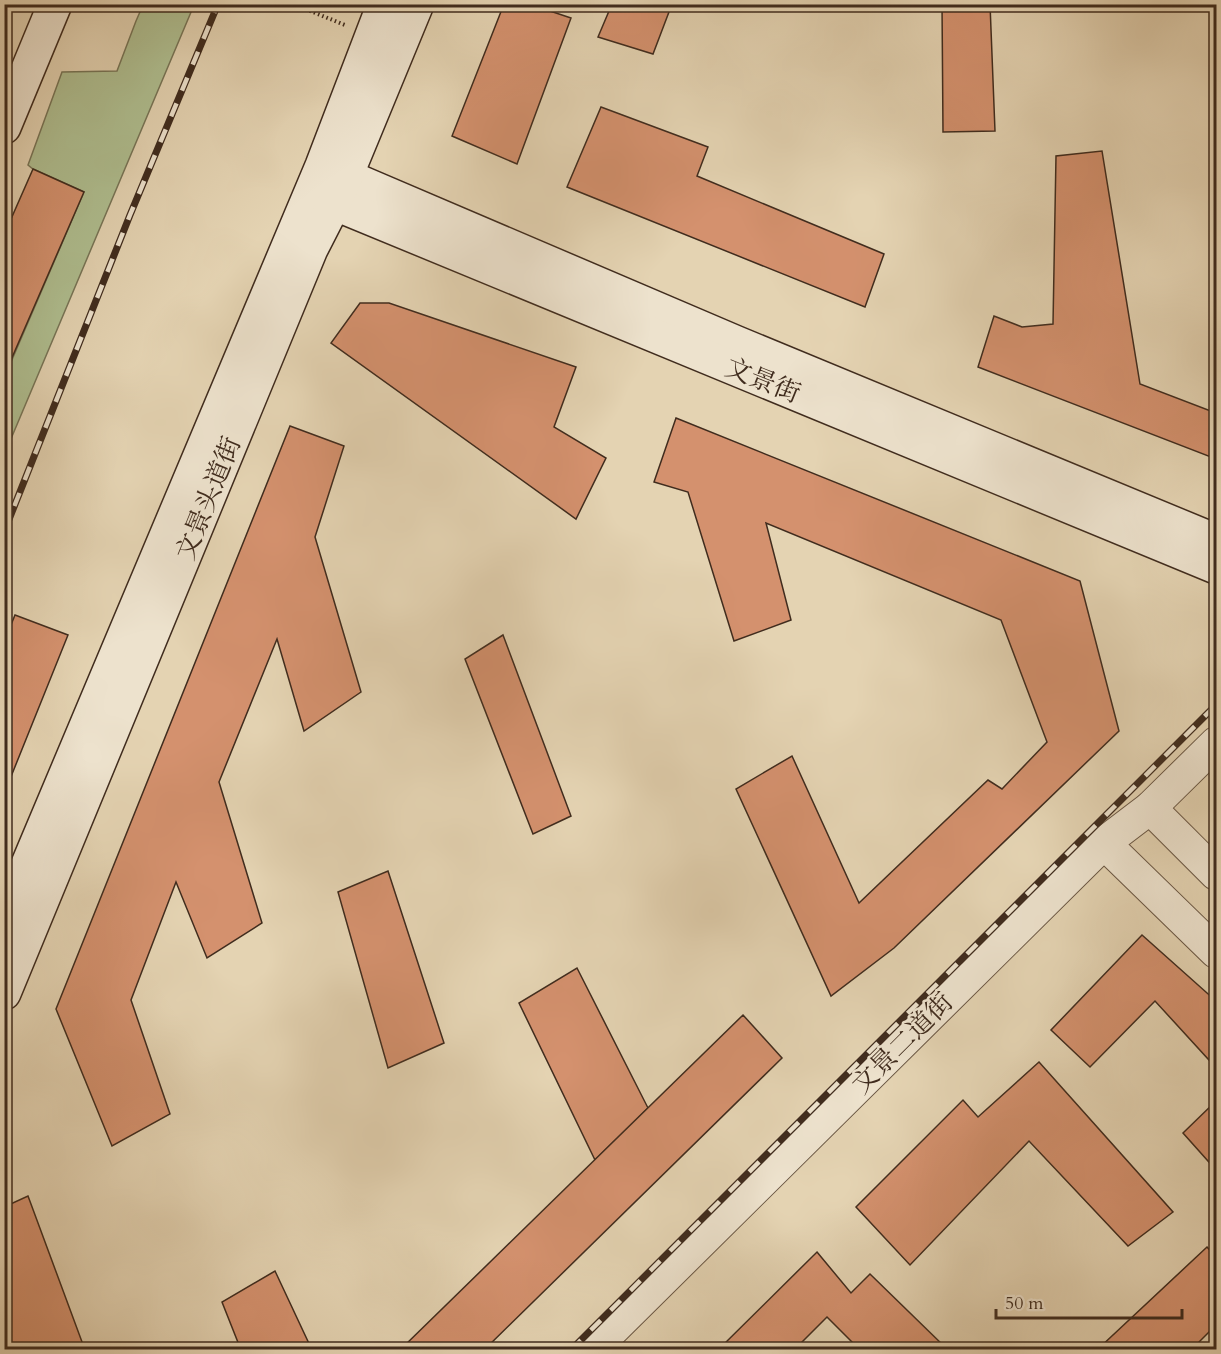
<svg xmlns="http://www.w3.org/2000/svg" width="1221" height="1354" font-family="Cardo,'Noto Serif SC',serif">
  <rect width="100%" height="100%" fill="#e4d3b2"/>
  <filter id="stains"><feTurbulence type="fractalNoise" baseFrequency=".00333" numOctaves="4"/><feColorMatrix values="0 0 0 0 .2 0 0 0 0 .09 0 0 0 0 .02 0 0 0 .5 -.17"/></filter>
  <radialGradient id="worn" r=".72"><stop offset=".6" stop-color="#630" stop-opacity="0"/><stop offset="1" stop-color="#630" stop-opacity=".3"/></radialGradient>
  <polygon fill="#afbe90" stroke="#787557" stroke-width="1.5" points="143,5 194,5 5,453 5,376 84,192 33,169 28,165 62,72 117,71 136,21"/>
  <g fill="#d4916e" stroke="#402c1e" stroke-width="1.5">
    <polygon points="504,4 529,4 571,18 517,164 452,136"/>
    <polygon points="529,4 550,4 547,11"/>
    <polygon points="612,4 672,4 653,54 598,37"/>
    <polygon points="942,4 990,4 995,131 943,132"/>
    <polygon points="601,107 708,147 697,176 884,254 865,307 567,187"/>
    <polygon points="1102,151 1140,384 1216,413 1216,459 978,367 994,316 1022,327 1053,324 1056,156"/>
    <polygon points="33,169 84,192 4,376 4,235"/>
    <polygon points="360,303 389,303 576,367 554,427 606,458 576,519 331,343"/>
    <polygon points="676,418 1080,581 1119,731 894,948 831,996 736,789 792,756 859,903 988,780 1002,789 1047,742 1001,620 766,523 791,620 734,641 688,492 654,482"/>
    <polygon points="290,426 344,446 315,537 361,692 304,731 277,639 219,782 262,923 207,958 176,882 131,1000 170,1114 112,1146 56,1009"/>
    <polygon points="15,615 68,635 4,794 4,642"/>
    <polygon points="503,635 571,816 533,834 465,659"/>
    <polygon points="388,871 444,1043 388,1068 338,892"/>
    <polygon points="1142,935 1216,1001 1216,1051 1209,1060 1155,1001 1090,1067 1051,1030"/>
    <polygon points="577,968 648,1108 595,1160 519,1003"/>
    <polygon points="743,1015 782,1058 484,1350 400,1350"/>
    <polygon points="1039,1062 1173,1212 1128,1246 1029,1141 910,1265 856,1207 963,1100 978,1117"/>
    <polygon points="1216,1101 1216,1170 1183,1133"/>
    <polygon points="28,1196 85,1350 9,1350 4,1336 4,1207"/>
    <polygon points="1207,1247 1216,1257 1216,1325 1191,1350 1097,1350"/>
    <polygon points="817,1252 851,1293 870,1274 948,1350 860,1350 827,1317 794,1350 718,1350"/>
    <polygon points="275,1271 312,1350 241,1350 222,1302"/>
  </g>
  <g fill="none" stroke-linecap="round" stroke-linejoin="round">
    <defs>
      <g id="tertiary">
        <polyline points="1150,808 1216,874"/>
        <polyline points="1104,843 1216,952"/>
        <polyline points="592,1350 1104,843 1150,808 1216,743"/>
      </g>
      <g id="secondary">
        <polyline points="4,127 55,4"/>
        <polyline points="327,168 737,343 1216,541"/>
        <polyline points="314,195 1216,567"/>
        <polyline points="4,921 322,166 384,4"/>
        <polyline points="4,993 311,249 334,204 346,176 417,4"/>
      </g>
    </defs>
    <use href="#tertiary" stroke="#695643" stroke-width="34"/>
    <use href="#secondary" stroke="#402c1e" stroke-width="36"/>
    <polyline stroke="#402c1e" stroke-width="4" stroke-dasharray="1.5 3" stroke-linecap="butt" points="293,4 345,25"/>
    <use href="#tertiary" stroke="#ede2cd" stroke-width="32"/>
    <use href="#secondary" stroke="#ede2cd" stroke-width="33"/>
    <defs>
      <g id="rail">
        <polyline points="4,532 130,215 218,4"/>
        <polyline points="571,1350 1216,705"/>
      </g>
    </defs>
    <use href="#rail" stroke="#402c1e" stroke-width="7"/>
    <use href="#rail" stroke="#ede2cd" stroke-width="4.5" stroke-dasharray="14" stroke-linecap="butt"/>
  </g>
  <g text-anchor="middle" stroke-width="5" stroke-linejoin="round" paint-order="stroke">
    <g font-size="26" fill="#402c1e" stroke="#ede2cd">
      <text transform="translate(763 380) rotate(22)" y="9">文景街</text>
      <text transform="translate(208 498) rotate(-68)" y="9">文景头道街</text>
      <text transform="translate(902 1043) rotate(-45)" y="9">文景二道街</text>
    </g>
  </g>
  <rect width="1221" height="1354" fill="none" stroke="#e4d3b2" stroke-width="24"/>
  <rect x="6" y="6" width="1209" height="1342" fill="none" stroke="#402c1e" stroke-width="3"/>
  <rect x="12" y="12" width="1197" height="1330" fill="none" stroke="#402c1e" stroke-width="1.5"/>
  <path d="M996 1309v9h186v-9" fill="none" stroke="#402c1e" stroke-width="3"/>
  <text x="1005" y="1309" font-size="18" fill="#402c1e" stroke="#ede2cd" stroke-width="4.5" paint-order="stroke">50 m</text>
  <rect width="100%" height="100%" filter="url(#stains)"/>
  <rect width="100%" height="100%" fill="url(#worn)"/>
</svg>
